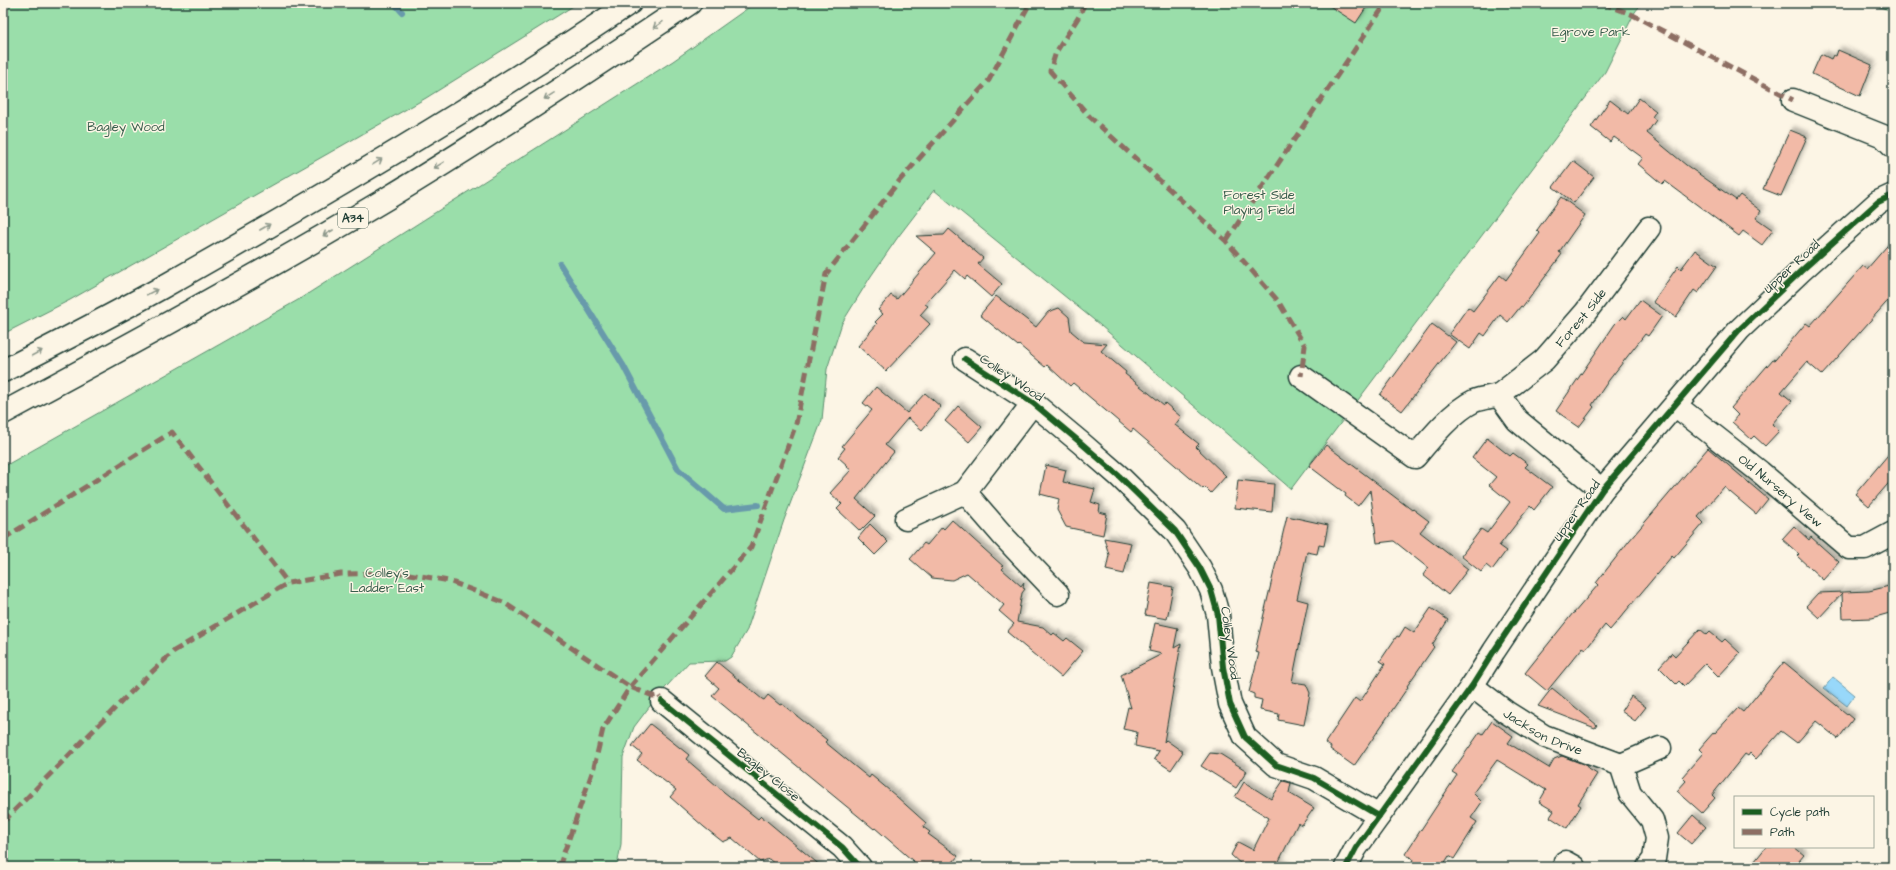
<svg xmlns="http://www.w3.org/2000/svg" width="1896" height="870" font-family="'Architects Daughter',sans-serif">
  <defs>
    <filter id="shadow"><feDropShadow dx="3.5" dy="-3.5" stdDeviation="2" flood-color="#0004"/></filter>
  </defs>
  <rect width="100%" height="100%" fill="#fcf5e5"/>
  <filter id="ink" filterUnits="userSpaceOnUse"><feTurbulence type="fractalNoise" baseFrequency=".025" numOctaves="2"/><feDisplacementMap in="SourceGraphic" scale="8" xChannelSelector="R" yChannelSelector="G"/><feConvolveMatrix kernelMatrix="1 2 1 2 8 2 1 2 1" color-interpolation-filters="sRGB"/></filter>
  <g filter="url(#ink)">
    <g fill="#9adeaa" stroke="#5c8e6f">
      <polygon points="3,3 578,3 426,98 70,300 3,334"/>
      <polygon points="755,3 1642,3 1635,12 1605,72 1291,489 1094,320 934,190 898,237 871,276 842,323 827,369 822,420 784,520 747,630 731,657 725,661 689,662 656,698 634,727 623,757 621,844 617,867 3,867 3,467 298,300 673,61"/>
      <polygon points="1866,3 1893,3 1893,11"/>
    </g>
    <polygon fill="#98d8fa" stroke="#689aab" points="1833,677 1855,695 1847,706 1824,688"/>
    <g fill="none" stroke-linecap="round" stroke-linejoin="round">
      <g stroke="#689aab" stroke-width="6">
        <polyline points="394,3 402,12"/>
        <polyline points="560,264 623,365 678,469 724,509 758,505"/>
      </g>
    </g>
    <g fill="#f2baa7" stroke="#1f3d34" filter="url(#shadow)">
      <polygon points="1325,3 1369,3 1356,23"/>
      <polygon points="1838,50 1872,65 1860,96 1812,74 1821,54 1831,59 1833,55 1836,56"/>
      <polygon points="1639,98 1656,111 1652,117 1656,120 1647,133 1686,165 1736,200 1740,195 1761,211 1756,218 1773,230 1762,245 1743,231 1739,236 1665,181 1662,184 1638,164 1643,158 1614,137 1610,142 1591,127 1610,100 1628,114"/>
      <polygon points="1790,130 1807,137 1781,196 1763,189"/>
      <polygon points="1573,161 1594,177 1574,203 1553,187"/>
      <polygon points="1561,197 1585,215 1559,252 1562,254 1523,307 1521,306 1508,322 1500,315 1485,336 1481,333 1470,349 1449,334 1468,307 1473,311 1500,275 1506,280 1540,233 1537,230"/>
      <polygon points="949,229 983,258 978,264 1002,284 991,297 967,276 965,279 955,270 925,304 928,306 920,315 930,324 886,371 858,346 877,324 875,322 883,314 878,310 891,295 897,299 936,253 916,236 944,235"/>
      <polygon points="1893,239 1893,295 1822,375 1807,362 1781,392 1792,401 1772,424 1779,431 1765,446 1754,436 1751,439 1732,422 1738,415 1731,408 1773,359 1775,360 1806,323 1810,326 1863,266 1867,269"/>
      <polygon points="1695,250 1717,266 1698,293 1694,290 1676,317 1653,302 1678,266 1681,269"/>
      <polygon points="996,296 1036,327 1048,312 1059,308 1069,317 1071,331 1084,342 1107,344 1101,351 1126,372 1125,374 1164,405 1165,403 1181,417 1175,425 1199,444 1196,447 1226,476 1211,493 1205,487 1203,489 1133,429 1131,432 1073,383 1070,386 1047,365 1045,367 1019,345 1018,346 980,315"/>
      <polygon points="1640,300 1662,316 1648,336 1645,334 1609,380 1592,405 1594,407 1579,427 1556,411 1615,324 1623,316 1626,319"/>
      <polygon points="1432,324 1456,342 1402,411 1380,395"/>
      <polygon points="876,387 907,413 925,393 941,407 922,430 908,418 885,445 894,452 856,499 875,516 860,531 837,509 842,504 830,493 851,470 847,467 848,466 838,457 845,448 842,446 872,410 863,403"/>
      <polygon points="958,406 982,427 969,442 945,421"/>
      <polygon points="1487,438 1510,456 1513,453 1528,464 1525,467 1552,487 1534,510 1530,506 1499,546 1506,551 1492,570 1486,565 1481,572 1461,556 1481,529 1487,533 1510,502 1489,485 1496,477 1472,458"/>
      <polygon points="1326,445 1412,510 1413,509 1429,521 1420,532 1468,569 1448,595 1423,575 1428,568 1394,541 1377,543 1370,490 1358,506 1345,496 1346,494 1309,466"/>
      <polygon points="1708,448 1768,499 1756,514 1724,487 1698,517 1704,523 1674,558 1672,556 1610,630 1605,625 1586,649 1583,647 1547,691 1525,673 1573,613 1574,613 1598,585 1596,583 1629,541"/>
      <polygon points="1893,449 1893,478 1869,506 1855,494"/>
      <polygon points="1046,465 1066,470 1063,482 1095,489 1091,502 1100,505 1099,512 1107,514 1103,535 1066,527 1057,510 1059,499 1040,494"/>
      <polygon points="1238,480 1274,484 1272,512 1235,508"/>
      <polygon points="1287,516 1328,525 1324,546 1319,545 1317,554 1307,552 1297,599 1308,602 1292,682 1306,684 1310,693 1304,725 1278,720 1279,714 1260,710 1262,700 1254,698 1254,694 1249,692 1259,653 1255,652"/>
      <polygon points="952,520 1004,567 1002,569 1021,586 1024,582 1023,588 1025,589 1022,593 1017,622 1043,627 1052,635 1054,633 1064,641 1067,638 1083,651 1061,677 1007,632 1014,624 999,611 1004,605 967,573 952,580 932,578 910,559 924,543 927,545 942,527 944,529"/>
      <polygon points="870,524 888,542 875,555 858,538"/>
      <polygon points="1794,526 1809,540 1811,537 1839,562 1823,580 1797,556 1799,554 1782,539"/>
      <polygon points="1104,538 1131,543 1124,574 1106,570 1109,555"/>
      <polygon points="1151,583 1173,587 1167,619 1145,615"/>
      <polygon points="1893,585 1893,612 1872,618 1843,619 1842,593 1819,618 1806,606 1818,593 1869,591"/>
      <polygon points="1431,608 1448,620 1432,645 1434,647 1407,686 1408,687 1354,766 1330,749 1331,747 1325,743 1355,698 1360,702 1385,664 1380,661 1397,636 1399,637 1405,627 1414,633"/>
      <polygon points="1155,623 1178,628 1174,648 1181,644 1164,742 1166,740 1183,752 1171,770 1154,759 1159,751 1135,746 1137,732 1123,729 1128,707 1131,708 1121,675 1162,654 1149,651"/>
      <polygon points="1700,629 1707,635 1710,632 1722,642 1725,639 1740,653 1718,677 1705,664 1684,686 1679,681 1676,684 1659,667 1672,653 1675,656"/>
      <polygon points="717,662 762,699 764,700 768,695 780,705 782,704 827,740 825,742 869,778 871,775 896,796 926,823 923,827 930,832 928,834 958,856 949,867 920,867 875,828 874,829 712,696 719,688 705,676"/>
      <polygon points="1784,662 1853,719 1838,739 1816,721 1797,743 1781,731 1756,759 1750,753 1748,756 1745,754 1712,795 1715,798 1702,813 1677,791 1686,781 1682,777 1703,753 1699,749 1714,732 1715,733 1738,708 1743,712"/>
      <polygon points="1552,688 1597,725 1595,728 1538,706"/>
      <polygon points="1631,696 1646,707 1635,721 1621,711"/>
      <polygon points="1492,721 1513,736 1508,743 1549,768 1554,759 1562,756 1588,766 1587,768 1597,774 1578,804 1581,806 1567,828 1550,817 1554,811 1539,802 1546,790 1497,760 1473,793 1482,802 1471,818 1477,822 1454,859 1449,856 1442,867 1420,867 1412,861 1413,859 1405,854 1457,775 1452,772 1480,732 1483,734"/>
      <polygon points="650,724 689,755 686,759 724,792 758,819 761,816 822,867 778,867 769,859 760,862 732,838 723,842 704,827 670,797 676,790 637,760 642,754 632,746"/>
      <polygon points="1210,753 1220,754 1247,771 1236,788 1201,766"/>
      <polygon points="1283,781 1291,783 1289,793 1314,808 1302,825 1298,823 1278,863 1286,867 1244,867 1231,855 1238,842 1253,850 1269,818 1235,797 1244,782 1271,799"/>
      <polygon points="1693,815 1706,827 1691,844 1678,833"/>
      <polygon points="1766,847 1794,847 1804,855 1794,867 1750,867"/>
    </g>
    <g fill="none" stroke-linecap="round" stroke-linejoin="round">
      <defs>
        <g id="minor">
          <polyline points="1793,100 1883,136 1893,146"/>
          <polyline points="965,359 1033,403 1081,443 1119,476 1175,531 1200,568 1211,590 1218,615 1223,667 1230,704 1245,737 1276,765 1314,778 1379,816"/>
          <path d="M1301,376L1415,457C1430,439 1453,411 1474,401C1482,398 1491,397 1499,395L1517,420L1602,490"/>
          <path id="s1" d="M1499,395L1544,360L1585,313L1649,228"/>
          <path id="s2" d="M1675,405L1760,472L1849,548H1865L1893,533"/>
          <polyline points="965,492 1005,538 1058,594"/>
          <polyline points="906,519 965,492 1033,403"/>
          <path id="s3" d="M1472,686L1506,712L1544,736L1621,765L1630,793L1652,820L1657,838L1654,859L1648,867"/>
          <polyline points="662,701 842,847 860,867"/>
          <polyline points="1621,765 1660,748"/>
          <polyline points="1565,862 1574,867"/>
          <polyline points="1346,867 1356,848 1379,816 1472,686 1494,651 1602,490 1739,330 1801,271 1878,202 1893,195"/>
        </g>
        <g id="highway">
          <path d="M3,371C56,344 109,317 161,288C320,198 479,105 630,3"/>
          <path d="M3,413C132,344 260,274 386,199C489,137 590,70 690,3"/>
        </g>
      </defs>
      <use href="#minor" stroke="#1f3d34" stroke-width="25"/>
      <use href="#highway" stroke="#1f3d34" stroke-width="25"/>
      <use href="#minor" stroke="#fcf5e5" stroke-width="22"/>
      <use href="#highway" stroke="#fcf5e5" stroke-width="22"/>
      <g stroke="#8d6e63" stroke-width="5" stroke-dasharray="10 5" stroke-linecap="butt">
        <polyline points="1085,3 1078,18 1056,52 1050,71 1090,117 1226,241 1278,301 1305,346 1301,376"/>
        <polyline points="1602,3 1631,14 1793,100"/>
        <polyline points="1226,241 1386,3"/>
        <polyline points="3,539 172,432 288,583"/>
        <polyline points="3,822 137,686 174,651 288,583 341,574 404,573 449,581 503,602 630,687 653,696 659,695 662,701"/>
        <polyline points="559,867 594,767 603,729 630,687 751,547 796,424 826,274 900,180 989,80 1030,3"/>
      </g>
      <defs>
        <g id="cycleway">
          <polyline points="965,359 1033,403 1081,443 1119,476 1175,531 1200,568 1211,590 1218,615 1223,667 1230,704 1245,737 1276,765 1314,778 1379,816"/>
          <polyline points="662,701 842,847 860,867"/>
          <polyline points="1346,867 1356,848 1379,816 1472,686 1494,651 1602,490 1739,330 1801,271 1878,202 1893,195"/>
        </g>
      </defs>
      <use href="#cycleway" stroke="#fcf5e5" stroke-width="8"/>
      <use href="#cycleway" stroke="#1b5e20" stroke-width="6"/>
    </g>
    <defs><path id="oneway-shaft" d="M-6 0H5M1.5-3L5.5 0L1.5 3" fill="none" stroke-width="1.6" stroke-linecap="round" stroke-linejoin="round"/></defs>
    <g stroke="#8e998c">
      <use href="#oneway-shaft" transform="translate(658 25) rotate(146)"/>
      <use href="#oneway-shaft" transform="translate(549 96) rotate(148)"/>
      <use href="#oneway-shaft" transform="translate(377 162) rotate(-32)"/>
      <use href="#oneway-shaft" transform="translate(439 165) rotate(148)"/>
      <use href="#oneway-shaft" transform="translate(265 227) rotate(-30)"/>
      <use href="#oneway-shaft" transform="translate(328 233) rotate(150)"/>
      <use href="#oneway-shaft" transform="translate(152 292) rotate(-28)"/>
      <use href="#oneway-shaft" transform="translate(37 353) rotate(-28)"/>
    </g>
  </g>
  <g text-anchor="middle" stroke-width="3" stroke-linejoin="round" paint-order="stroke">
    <rect fill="#fcf5e5" stroke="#617469" stroke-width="1" x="338" y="208" width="30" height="20" rx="3"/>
    <g font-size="12" font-weight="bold" fill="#1f3d34">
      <text x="353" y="222">A34</text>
    </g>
    <g font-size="13" fill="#385d4c" stroke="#fcf5e5">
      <text x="1591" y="36">Egrove Park</text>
      <text x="126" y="131">Bagley Wood</text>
      <text x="1259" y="199">Forest Side<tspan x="1259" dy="15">Playing Field</tspan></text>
      <text x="387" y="577">Colley's<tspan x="387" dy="15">Ladder East</tspan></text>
    </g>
    <g font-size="13" fill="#1f3d34" stroke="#fcf5e5">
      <text transform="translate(1791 266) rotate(-43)" y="5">Upper Road</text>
      <text dy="5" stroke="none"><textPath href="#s1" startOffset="113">Forest Side</textPath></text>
      <text transform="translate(1012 377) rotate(34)" y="5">Colley Wood</text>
      <text dy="5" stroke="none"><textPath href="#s2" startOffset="136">Old Nursery View</textPath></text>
      <text transform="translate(1576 510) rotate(-55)" y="5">Upper Road</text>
      <text transform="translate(1231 643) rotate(82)" y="5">Colley Wood</text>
      <text dy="5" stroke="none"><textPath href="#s3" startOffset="85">Jackson Drive</textPath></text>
      <text transform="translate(769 774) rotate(39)" y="5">Bagley Close</text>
    </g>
  </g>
  <rect width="1896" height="870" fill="none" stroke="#fcf5e5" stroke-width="16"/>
  <rect x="8" y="8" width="1880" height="854" fill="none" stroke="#1f3d34" stroke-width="1.5" filter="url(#ink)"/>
  <rect x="1734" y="796" width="140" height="52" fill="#fcf5e5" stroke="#a4ab9e"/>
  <rect x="1742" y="809" width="20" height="6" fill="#1b5e20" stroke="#a4ab9e"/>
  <text x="1770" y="816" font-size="12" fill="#1f3d34">Cycle path</text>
  <rect x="1742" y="829" width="20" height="6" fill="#8d6e63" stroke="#a4ab9e"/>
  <text x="1770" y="836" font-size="12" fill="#1f3d34">Path</text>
</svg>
